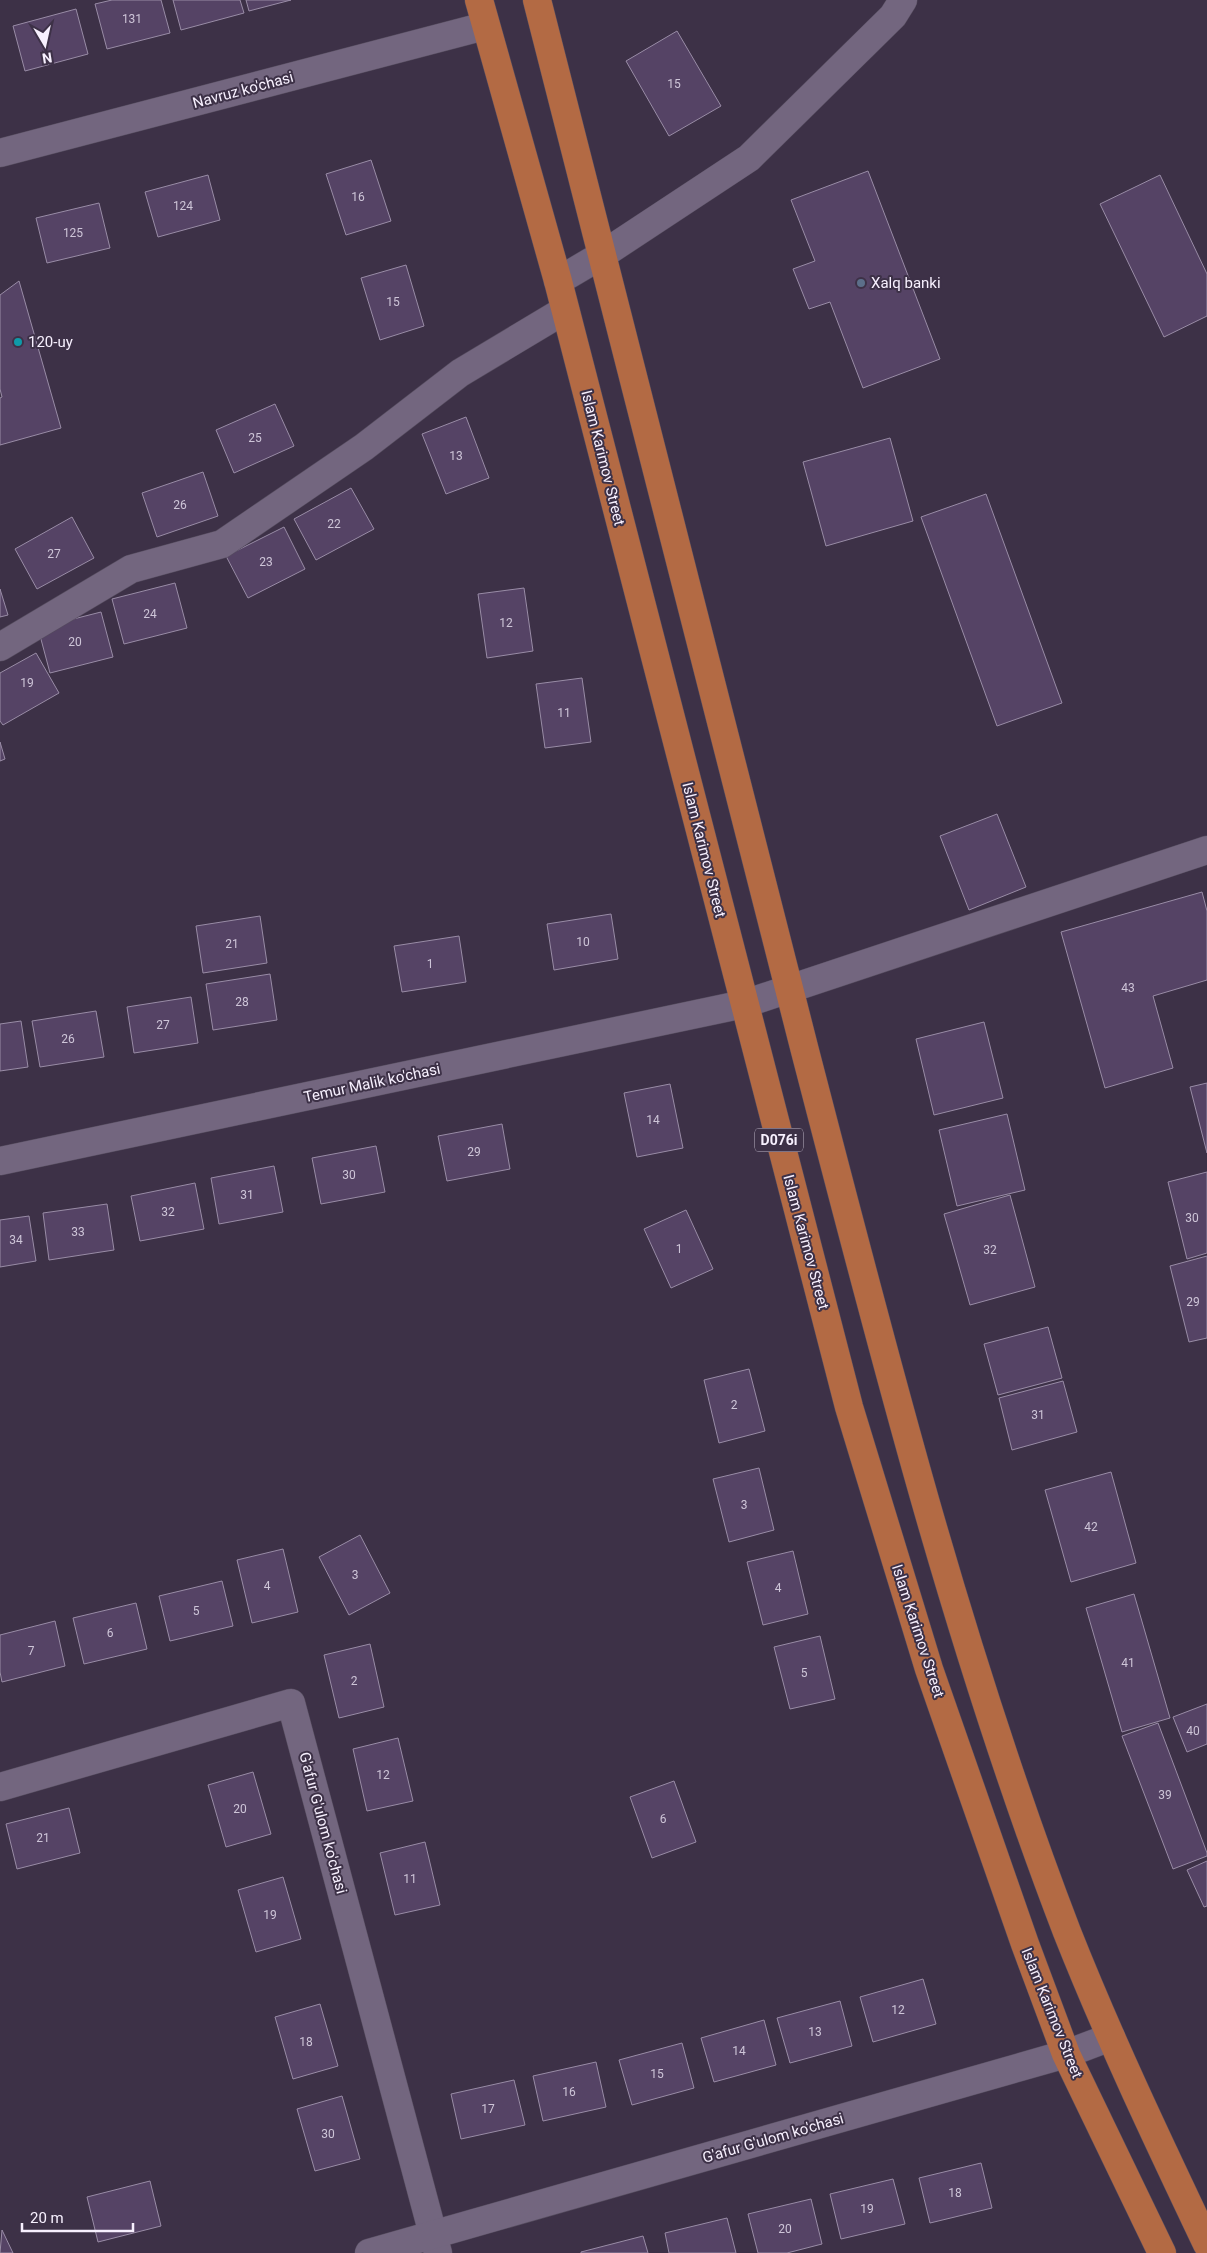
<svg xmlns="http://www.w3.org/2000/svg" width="1207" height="2253" font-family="Roboto,sans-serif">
  <rect width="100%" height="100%" fill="#3d3147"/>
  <g fill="#554365" stroke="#998ca6">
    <polygon points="112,0 161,0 170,33 107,49 95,4"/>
    <polygon points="173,0 240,0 244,13 181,30"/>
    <polygon points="246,0 291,0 249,11"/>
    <polygon points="76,9 88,54 25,71 13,26"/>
    <polygon points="677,31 721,106 669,136 626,61"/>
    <polygon points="371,160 391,221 346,235 326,174"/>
    <polygon points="868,171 940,359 863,388 830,302 809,309 793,269 815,261 791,200"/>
    <polygon points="208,175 220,220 158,237 145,192"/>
    <polygon points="1160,175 1207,274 1207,316 1164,337 1100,204"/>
    <polygon points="99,203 110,248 47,263 36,218"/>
    <polygon points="406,265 424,326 380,340 361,278"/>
    <polygon points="19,281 61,428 0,445 0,398 2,397 0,389 0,295"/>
    <polygon points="275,404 294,446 234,473 216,430"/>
    <polygon points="466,417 489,478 446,494 422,434"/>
    <polygon points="890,438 913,521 826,546 803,462"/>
    <polygon points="203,472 218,516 157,537 142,493"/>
    <polygon points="351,488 374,529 316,560 294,519"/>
    <polygon points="986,494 1062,703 997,726 921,517"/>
    <polygon points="72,517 94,558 37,589 15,549"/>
    <polygon points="284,527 305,569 248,598 226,556"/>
    <polygon points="175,583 187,628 124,644 112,599"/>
    <polygon points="524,588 533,651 487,658 478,594"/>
    <polygon points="0,589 8,615 0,617"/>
    <polygon points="101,612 113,657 50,673 38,628"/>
    <polygon points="36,653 59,693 3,725 0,721 0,673"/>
    <polygon points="582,678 591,742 545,748 536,684"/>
    <polygon points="0,742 5,759 0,761"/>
    <polygon points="997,814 1026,887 969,910 940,836"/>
    <polygon points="1202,892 1207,911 1207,980 1153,996 1173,1068 1105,1088 1061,932"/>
    <polygon points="611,914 618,959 554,970 547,924"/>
    <polygon points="260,916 267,963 203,973 196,926"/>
    <polygon points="459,936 466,982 402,992 394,946"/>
    <polygon points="270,974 277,1020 213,1030 206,984"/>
    <polygon points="191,997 198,1043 134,1053 127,1007"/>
    <polygon points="96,1011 104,1057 40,1067 32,1021"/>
    <polygon points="21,1021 28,1067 0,1071 0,1024"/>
    <polygon points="984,1022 1003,1098 934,1115 916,1039"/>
    <polygon points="1207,1083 1207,1153 1190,1087"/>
    <polygon points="670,1084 683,1148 637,1157 624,1093"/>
    <polygon points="1007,1114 1025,1190 957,1206 939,1130"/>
    <polygon points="502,1124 510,1169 447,1181 438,1136"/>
    <polygon points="376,1146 385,1192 321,1204 312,1158"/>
    <polygon points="274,1166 283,1212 219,1224 211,1178"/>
    <polygon points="1207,1172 1207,1253 1187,1259 1168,1182"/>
    <polygon points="195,1183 204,1229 140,1241 131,1196"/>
    <polygon points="1010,1195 1035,1287 970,1305 944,1214"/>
    <polygon points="107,1204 114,1250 49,1260 43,1213"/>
    <polygon points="686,1210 713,1269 671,1288 644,1229"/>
    <polygon points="29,1216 36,1261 0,1267 0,1220"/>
    <polygon points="1207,1256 1207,1338 1189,1342 1170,1266"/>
    <polygon points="1048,1327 1062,1378 998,1395 984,1344"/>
    <polygon points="749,1369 765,1431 719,1443 704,1380"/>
    <polygon points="1063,1381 1077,1432 1012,1450 999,1398"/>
    <polygon points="759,1468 774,1530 729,1542 713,1479"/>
    <polygon points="1111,1472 1136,1563 1071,1582 1045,1490"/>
    <polygon points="360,1535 390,1593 349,1615 319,1557"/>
    <polygon points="283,1549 298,1612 252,1623 237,1560"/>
    <polygon points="793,1551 808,1614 763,1625 747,1562"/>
    <polygon points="222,1581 233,1626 170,1641 159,1596"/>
    <polygon points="1134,1594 1170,1718 1122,1732 1086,1608"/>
    <polygon points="136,1603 147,1649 84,1664 73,1618"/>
    <polygon points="55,1621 65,1666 2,1682 0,1672 0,1635"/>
    <polygon points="820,1636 835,1699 790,1709 774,1647"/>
    <polygon points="370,1644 384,1707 339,1718 324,1655"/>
    <polygon points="1207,1704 1207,1744 1187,1752 1173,1717"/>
    <polygon points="1158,1723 1207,1853 1207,1856 1173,1869 1122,1736"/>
    <polygon points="398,1738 413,1801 367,1811 353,1749"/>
    <polygon points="253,1772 271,1834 226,1847 208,1785"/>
    <polygon points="674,1781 696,1842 652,1858 630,1797"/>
    <polygon points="69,1808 80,1853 17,1869 6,1824"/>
    <polygon points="425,1842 440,1905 395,1915 380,1853"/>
    <polygon points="1207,1861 1207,1906 1204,1907 1187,1870"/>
    <polygon points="283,1877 301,1939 256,1952 238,1890"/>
    <polygon points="923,1979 936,2024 873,2042 860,1997"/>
    <polygon points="840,2001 852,2046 790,2063 777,2018"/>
    <polygon points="320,2004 338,2066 293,2079 275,2017"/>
    <polygon points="764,2020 776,2065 714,2082 701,2038"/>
    <polygon points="682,2043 694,2088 632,2105 619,2060"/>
    <polygon points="596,2062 606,2107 543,2121 533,2076"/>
    <polygon points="514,2080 525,2125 461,2139 451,2094"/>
    <polygon points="342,2096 360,2159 315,2171 297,2109"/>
    <polygon points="981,2163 992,2208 930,2223 919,2178"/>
    <polygon points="893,2179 905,2224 841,2239 830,2194"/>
    <polygon points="150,2181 161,2226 98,2242 87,2197"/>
    <polygon points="811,2199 822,2244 787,2253 758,2253 748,2214"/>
    <polygon points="727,2218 736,2253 669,2253 665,2233"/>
    <polygon points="2,2230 13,2253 0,2253"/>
    <polygon points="643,2236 648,2253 581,2253 581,2252"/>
  </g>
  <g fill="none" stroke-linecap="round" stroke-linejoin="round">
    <defs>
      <g id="minor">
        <polyline points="0,153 485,26"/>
        <polyline points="558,281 602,255 749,158 893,16 903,0"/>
        <polyline points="0,647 131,569 222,544 364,447 460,373 565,310"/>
        <polyline points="0,1161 744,1004 1207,850"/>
        <polyline points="0,1787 291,1703 438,2253"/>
        <polyline points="369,2253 1066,2054 1111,2037"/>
      </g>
      <g id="primary">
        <polyline points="479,0 558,281 849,1407 929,1669 1025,1944 1066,2054 1162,2253"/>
        <path d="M537,0C627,350 714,701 805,1051C882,1347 957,1646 1067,1932C1109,2038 1158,2141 1207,2244"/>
      </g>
    </defs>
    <use href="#minor" stroke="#564d5f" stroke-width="29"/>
    <use href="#primary" stroke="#564d5f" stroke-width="29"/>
    <use href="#minor" stroke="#73667f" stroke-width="28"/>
    <use href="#primary" stroke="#b36a44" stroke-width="28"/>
  </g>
  <circle fill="#5c6f8a" stroke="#3d3147" stroke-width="2" cx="861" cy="283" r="5"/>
  <circle fill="#0f9aa8" stroke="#3d3147" stroke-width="2" cx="18" cy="342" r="5"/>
  <g text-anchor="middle" stroke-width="4" stroke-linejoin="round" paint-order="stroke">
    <g font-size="12" fill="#cec5d8">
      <text x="132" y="23">131</text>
      <text x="674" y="88">15</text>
      <text x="358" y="201">16</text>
      <text x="183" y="210">124</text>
      <text x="73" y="237">125</text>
      <text x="393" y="306">15</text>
      <text x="255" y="442">25</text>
      <text x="456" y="460">13</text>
      <text x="180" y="509">26</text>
      <text x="334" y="528">22</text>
      <text x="54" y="558">27</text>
      <text x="266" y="566">23</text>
      <text x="150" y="618">24</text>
      <text x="506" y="627">12</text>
      <text x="75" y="646">20</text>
      <text x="27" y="687">19</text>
      <text x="564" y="717">11</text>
      <text x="583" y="946">10</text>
      <text x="232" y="948">21</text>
      <text x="430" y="968">1</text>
      <text x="1128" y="992">43</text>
      <text x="242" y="1006">28</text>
      <text x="163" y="1029">27</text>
      <text x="68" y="1043">26</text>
      <text x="653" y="1124">14</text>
      <text x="474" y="1156">29</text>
      <text x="349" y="1179">30</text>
      <text x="247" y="1199">31</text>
      <text x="168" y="1216">32</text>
      <text x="1192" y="1222">30</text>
      <text x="78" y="1236">33</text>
      <text x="16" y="1244">34</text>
      <text x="679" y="1253">1</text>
      <text x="990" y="1254">32</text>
      <text x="1193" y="1306">29</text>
      <text x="734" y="1409">2</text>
      <text x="1038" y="1419">31</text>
      <text x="744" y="1509">3</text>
      <text x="1091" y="1531">42</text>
      <text x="355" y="1579">3</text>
      <text x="267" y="1590">4</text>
      <text x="778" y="1592">4</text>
      <text x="196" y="1615">5</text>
      <text x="110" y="1637">6</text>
      <text x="31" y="1655">7</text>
      <text x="1128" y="1667">41</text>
      <text x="804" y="1677">5</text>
      <text x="354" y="1685">2</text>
      <text x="1193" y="1735">40</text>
      <text x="383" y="1779">12</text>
      <text x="1165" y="1799">39</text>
      <text x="240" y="1813">20</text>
      <text x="663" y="1823">6</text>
      <text x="43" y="1842">21</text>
      <text x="410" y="1883">11</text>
      <text x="270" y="1919">19</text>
      <text x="898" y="2014">12</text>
      <text x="815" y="2036">13</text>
      <text x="306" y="2046">18</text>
      <text x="739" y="2055">14</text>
      <text x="657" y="2078">15</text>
      <text x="569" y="2096">16</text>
      <text x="488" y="2113">17</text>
      <text x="328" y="2138">30</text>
      <text x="955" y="2197">18</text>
      <text x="867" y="2213">19</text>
      <text x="785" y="2233">20</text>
    </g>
    <rect fill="#3d3147" stroke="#bfb7c7" stroke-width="1" x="755" y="1128.5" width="48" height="23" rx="4"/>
    <g font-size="14" font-weight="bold" fill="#f7f0fe">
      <text x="779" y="1145">D076i</text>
    </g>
    <g font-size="15" fill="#f7f0fe" stroke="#3d3147">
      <text transform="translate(243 90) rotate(-15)" y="5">Navruz ko'chasi</text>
      <text transform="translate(603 458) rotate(76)" y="5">Islam Karimov Street</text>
      <text transform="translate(704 850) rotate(76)" y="5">Islam Karimov Street</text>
      <text transform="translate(372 1083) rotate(-12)" y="5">Temur Malik ko'chasi</text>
      <text transform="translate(806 1242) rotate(75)" y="5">Islam Karimov Street</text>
      <text transform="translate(918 1631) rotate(72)" y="5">Islam Karimov Street</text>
      <text transform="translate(323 1823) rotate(75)" y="5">G'afur G'ulom ko'chasi</text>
      <text transform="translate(1052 2013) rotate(68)" y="5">Islam Karimov Street</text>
      <text transform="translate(773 2138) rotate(-16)" y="5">G'afur G'ulom ko'chasi</text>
    </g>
    <g font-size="15" fill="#f7f0fe" stroke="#3d3147" text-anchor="start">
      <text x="871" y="288">Xalq banki</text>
      <text x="28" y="347">120-uy</text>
    </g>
  </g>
  <g transform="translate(45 45) rotate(171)" stroke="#3d3147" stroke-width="4" paint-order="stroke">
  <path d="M0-4L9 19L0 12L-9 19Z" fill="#f7f0fe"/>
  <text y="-8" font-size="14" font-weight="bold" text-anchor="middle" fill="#f7f0fe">N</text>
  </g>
  <path d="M22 2223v8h111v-8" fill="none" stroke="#f7f0fe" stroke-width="2.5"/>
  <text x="30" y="2223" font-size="15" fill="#f7f0fe" stroke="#3d3147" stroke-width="4" paint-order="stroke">20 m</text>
</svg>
